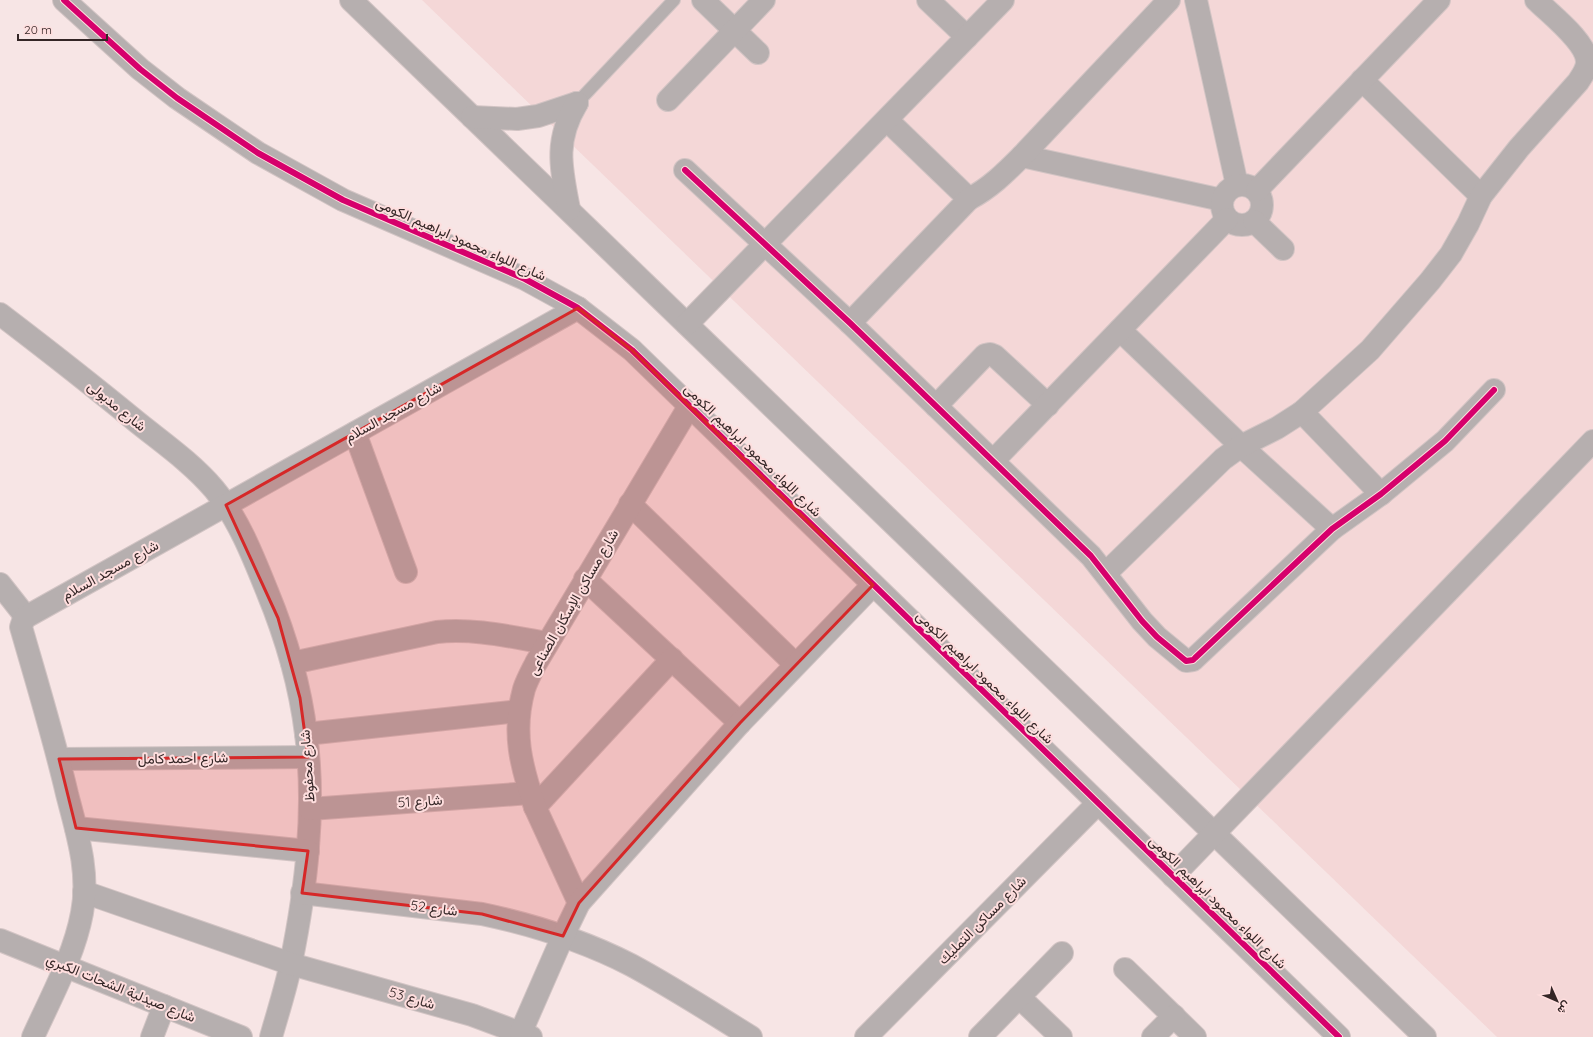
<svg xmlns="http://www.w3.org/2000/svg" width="1593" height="1037" font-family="Quicksand,Vazirmatn,sans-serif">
  <rect width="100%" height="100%" fill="#f7e5e5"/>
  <polygon fill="#f4d7d7" points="422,0 1593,0 1593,1037 1497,1037"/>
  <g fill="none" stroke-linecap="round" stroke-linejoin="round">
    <defs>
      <polyline id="service" points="577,103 674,0"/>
      <g id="minor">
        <polyline points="64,0 140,69 177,98 258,153 343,200 525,279 578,308 632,350 1339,1037"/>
        <polyline points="351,0 1425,1037"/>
        <polyline points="703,0 758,53"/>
        <polyline points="928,0 967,37"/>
        <polyline points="1196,0 1237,185"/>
        <polyline points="1362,80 1481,196"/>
        <polyline points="668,100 764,0"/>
        <polyline points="472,117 517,119 538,116 577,103"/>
        <polyline points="887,120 969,199"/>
        <polyline points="1022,156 1222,200"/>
        <polyline points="685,170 850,323 1091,556 1142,621 1157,637 1186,661 1193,660 1195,658 1332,529 1381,494 1445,441 1494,390"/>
        <circle cx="1242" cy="205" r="20"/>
        <polyline points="1257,190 1439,0"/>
        <path d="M569,209C561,168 554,141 577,103"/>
        <polyline points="1254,221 1283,249"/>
        <path d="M0,314C46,349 92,385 137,422C163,443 192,463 214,489C238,518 253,556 267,591C286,637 300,685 306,734C316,810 306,889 291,963C286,988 278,1012 271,1037"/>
        <path d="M850,323L969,199C990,188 1005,173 1022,156L1169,0"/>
        <polyline points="687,324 1003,0"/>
        <polyline points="1120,330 1241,446 1332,529"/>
        <polyline points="936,406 985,355 990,354 995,356 1048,405"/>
        <polyline points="1302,412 1381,494"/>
        <polyline points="355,433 406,572"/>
        <polyline points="993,461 1227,219"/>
        <polyline points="630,504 795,664"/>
        <path d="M1106,573L1223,459L1241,446L1277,428L1302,412L1370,350L1430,281L1451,254L1468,224L1481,196L1519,148L1578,82C1582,76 1587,69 1587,62C1587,42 1550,14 1536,0"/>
        <polyline points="585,579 740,723"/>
        <polyline points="0,584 26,617"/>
        <path d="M292,663L437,632C474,628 511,637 547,643"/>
        <polyline points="306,734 519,711"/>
        <polyline points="59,759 308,757"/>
        <polyline points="535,807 672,659"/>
        <polyline points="310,809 530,793"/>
        <polyline points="76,828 308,851"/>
        <polyline points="1173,876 1593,441"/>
        <polyline points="84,892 291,964 472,1015 531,1037"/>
        <path d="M302,893L482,914C534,925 584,941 631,965C672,987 712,1013 751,1037"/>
        <path d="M579,903L535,807C521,766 512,732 524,689C527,680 532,671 536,663L690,405"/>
        <polyline points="0,940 241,1037"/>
        <polyline points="1125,969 1195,1037"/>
        <polyline points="1019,997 1061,1037"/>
        <polyline points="521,1032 563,936 579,903 740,723 873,585"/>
        <path d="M33,1037C51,997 74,956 82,913C90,872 77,833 67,794C54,738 37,683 21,627L23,621L26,617L578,308"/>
        <polyline points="152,1037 164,1006"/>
        <polyline points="866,1037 1098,803"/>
        <polyline points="980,1037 1062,953"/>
        <polyline points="1153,1037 1174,1016"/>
      </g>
    </defs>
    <use href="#service" stroke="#d2c4c4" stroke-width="14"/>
    <use href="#minor" stroke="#d2c4c4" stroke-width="24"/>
    <use href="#service" stroke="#b6afaf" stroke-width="12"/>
    <use href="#minor" stroke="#b6afaf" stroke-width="22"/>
    <defs>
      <g id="cycleway">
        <polyline points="64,0 140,69 177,98 258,153 343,200 525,279 578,308 632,350 1339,1037"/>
        <polyline points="685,170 850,323 1091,556 1142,621 1157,637 1186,661 1193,660 1195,658 1332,529 1381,494 1445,441 1494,390"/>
      </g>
    </defs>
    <use href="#cycleway" stroke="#fedede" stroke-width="8"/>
    <use href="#cycleway" stroke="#d6006c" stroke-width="6"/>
  </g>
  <path fill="#d62828" fill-opacity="0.2" stroke="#d62828" stroke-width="3" stroke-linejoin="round" d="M578,308L632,350L873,585L740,723L579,903L563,936L482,914L302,893L308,851L76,828L59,759L308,757L300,698L278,618L226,505Z"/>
  <g text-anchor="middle" stroke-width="4" stroke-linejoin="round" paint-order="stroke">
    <g font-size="14" fill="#342626" stroke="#fedede">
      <text transform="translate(461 239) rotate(24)" y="5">شارع اللواء محمود ابراهيم الكومى</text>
      <text transform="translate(117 406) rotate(39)" y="5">شارع مدبولى</text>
      <text transform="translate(393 412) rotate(-29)" y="5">شارع مسجد السلام</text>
      <text transform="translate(753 450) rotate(44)" y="5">شارع اللواء محمود ابراهيم الكومى</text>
      <text transform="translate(110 570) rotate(-29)" y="5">شارع مسجد السلام</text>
      <text transform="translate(573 602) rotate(-60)" y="5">شارع مساكن الإسكان الصناعى</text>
      <text transform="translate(985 677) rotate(44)" y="5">شارع اللواء محمود ابراهيم الكومى</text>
      <text transform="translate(183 758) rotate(-1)" y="5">شارع احمد كامل</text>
      <text transform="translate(307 766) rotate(-94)" y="5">شارع محفوظ</text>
      <text transform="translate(420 801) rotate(-4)" y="5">شارع 51</text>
      <text transform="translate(1218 902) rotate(44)" y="5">شارع اللواء محمود ابراهيم الكومى</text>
      <text transform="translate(434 908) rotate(7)" y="5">شارع 52</text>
      <text transform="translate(982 920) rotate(-45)" y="5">شارع مساكن التمليك</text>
      <text transform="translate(121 988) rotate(22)" y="5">شارع صيدلية الشحات الكبري</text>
      <text transform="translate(412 998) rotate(16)" y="5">شارع 53</text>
    </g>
  </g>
  <g transform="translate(1557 1001) rotate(135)" stroke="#fedede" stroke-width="3" paint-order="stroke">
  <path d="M0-3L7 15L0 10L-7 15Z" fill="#342626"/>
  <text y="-6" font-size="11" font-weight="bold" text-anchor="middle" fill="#342626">ش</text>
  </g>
  <path d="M18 34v6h89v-6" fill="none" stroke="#342626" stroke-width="2"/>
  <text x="24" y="34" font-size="12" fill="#342626" stroke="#fedede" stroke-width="3" paint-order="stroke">20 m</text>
</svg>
